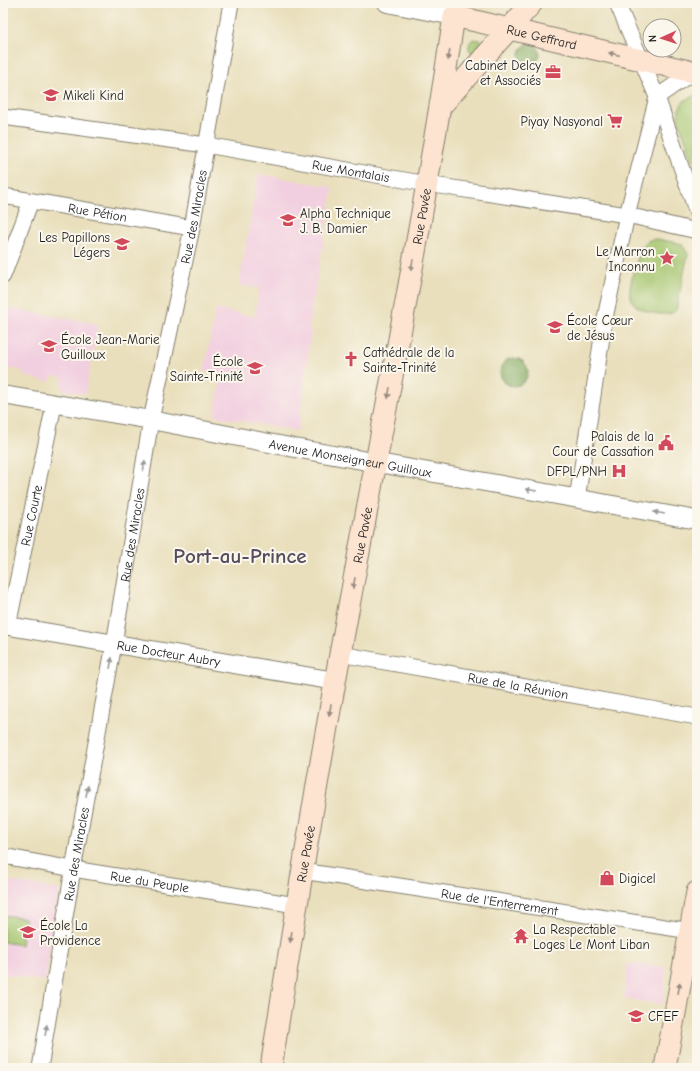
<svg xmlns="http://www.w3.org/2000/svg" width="700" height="1071" font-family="'Comic Neue',sans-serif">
  <rect width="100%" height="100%" fill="#fbf7ec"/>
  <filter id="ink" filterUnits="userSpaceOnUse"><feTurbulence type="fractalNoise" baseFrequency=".025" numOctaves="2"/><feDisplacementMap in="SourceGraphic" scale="8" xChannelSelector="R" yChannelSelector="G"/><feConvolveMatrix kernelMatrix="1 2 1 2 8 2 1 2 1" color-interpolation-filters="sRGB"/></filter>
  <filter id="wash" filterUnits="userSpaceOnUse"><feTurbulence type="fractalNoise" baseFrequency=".012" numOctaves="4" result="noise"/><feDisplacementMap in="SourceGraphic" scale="16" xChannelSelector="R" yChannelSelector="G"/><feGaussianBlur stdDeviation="0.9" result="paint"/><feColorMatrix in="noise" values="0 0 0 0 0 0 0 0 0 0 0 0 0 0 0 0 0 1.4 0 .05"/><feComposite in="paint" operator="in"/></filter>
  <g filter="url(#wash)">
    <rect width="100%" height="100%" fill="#e9dfbc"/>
    <g fill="#f2cfe0">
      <polygon points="258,174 333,187 308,329 311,330 298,431 214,416 222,375 204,371 216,309 255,317 259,288 239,285"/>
      <polygon points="3,307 98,324 85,394 63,390 61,384 62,377 52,376 50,382 24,376 24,371 3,367"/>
      <polygon points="3,880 60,890 45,981 3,974"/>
      <polygon points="628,963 666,967 663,1004 624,999"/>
    </g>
    <g fill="#a4c56e" stroke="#607045">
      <path d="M473,39L480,40L483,44L475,54C467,52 467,44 473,39Z"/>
      <polygon points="697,94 697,171 678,119 679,109 684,101"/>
      <path d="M657,239L682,244L688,254L676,310C672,315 666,314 659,314C650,313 633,308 630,297C628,287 638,251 645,243C648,240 652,239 657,239Z"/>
      <polygon points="3,915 25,918 21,945 3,942"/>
    </g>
    <g fill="#83aa61" stroke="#50633e">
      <circle cx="530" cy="54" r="10"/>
      <circle cx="514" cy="372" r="14"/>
    </g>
  </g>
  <g filter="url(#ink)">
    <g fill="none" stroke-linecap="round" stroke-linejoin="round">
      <defs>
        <g id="minor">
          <polyline points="617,3 657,97 697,213"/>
          <path id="s1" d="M3,117L206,145L427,184L627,215L697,231"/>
          <path id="s2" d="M3,196L192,228"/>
          <polyline points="3,276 31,201"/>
          <polyline points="577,499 605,318 627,215 657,97 693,72"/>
          <path id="s3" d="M8,626L54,405"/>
          <path id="s4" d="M340,654L697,717"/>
          <path id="s5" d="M3,856L73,869L296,905"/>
          <path id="s6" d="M302,871L697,932"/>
          <path id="s7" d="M40,1068L73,869L114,644L151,420L192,228L231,3"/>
        </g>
        <g id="tertiary">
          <polyline points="387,3 454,16"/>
          <path id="s8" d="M3,395L151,420L300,449L697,520"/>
          <path id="s9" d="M3,625L335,681"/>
        </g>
        <g id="secondary">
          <polyline points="441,106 532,3"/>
          <path id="s10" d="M271,1068C291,939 312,810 335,682C375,460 421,239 454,16L697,73"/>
          <polyline points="665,1068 697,892"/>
        </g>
      </defs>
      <use href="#minor" stroke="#827e6c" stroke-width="17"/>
      <use href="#tertiary" stroke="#827e6c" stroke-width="20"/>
      <use href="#secondary" stroke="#827e6c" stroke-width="23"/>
      <use href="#minor" stroke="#fff" stroke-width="15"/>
      <use href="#tertiary" stroke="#fff" stroke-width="18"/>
      <use href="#secondary" stroke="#fde4d1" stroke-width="21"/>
    </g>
    <defs><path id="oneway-solid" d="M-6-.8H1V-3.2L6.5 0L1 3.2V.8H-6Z"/></defs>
    <g fill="#988a80">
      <use href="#oneway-solid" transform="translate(614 54) rotate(-167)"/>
      <use href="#oneway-solid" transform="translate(449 55) rotate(99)"/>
      <use href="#oneway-solid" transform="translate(412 265) rotate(100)"/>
      <use href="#oneway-solid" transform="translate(389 393) rotate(100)"/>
      <use href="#oneway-solid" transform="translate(354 583) rotate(101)"/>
      <use href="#oneway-solid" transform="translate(330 710) rotate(100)"/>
      <use href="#oneway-solid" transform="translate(291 937) rotate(99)"/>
      <use href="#oneway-solid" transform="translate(679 988) rotate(-80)"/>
    </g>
    <g fill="#999">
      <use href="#oneway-solid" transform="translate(144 466) rotate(-81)"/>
      <use href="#oneway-solid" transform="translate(531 490) rotate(-170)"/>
      <use href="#oneway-solid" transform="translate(659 513) rotate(-170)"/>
      <use href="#oneway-solid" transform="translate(111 663) rotate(-80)"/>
      <use href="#oneway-solid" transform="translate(87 791) rotate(-80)"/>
      <use href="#oneway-solid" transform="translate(46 1030) rotate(-81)"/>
    </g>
  </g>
  <defs>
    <symbol id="office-bare" viewBox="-9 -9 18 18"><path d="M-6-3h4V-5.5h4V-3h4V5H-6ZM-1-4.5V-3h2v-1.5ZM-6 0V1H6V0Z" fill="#d1495b" stroke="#fbf7ec" stroke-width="2.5" paint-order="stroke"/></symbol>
    <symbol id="school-bare" viewBox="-9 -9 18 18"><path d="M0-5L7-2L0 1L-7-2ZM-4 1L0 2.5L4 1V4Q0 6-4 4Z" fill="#d1495b" stroke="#fbf7ec" stroke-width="2.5" paint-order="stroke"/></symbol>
    <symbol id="supermarket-bare" viewBox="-9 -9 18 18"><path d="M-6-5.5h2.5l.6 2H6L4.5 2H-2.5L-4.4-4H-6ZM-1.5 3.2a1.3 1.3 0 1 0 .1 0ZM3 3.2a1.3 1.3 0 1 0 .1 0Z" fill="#d1495b" stroke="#fbf7ec" stroke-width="2.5" paint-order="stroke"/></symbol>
    <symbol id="sight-bare" viewBox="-9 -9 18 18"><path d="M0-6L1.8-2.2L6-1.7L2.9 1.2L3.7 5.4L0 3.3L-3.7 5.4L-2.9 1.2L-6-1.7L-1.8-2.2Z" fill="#d1495b" stroke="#fbf7ec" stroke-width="2.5" paint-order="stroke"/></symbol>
    <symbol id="church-bare" viewBox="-9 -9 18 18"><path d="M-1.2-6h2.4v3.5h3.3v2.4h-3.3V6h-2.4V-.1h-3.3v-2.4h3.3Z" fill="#d1495b" stroke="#fbf7ec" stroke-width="2.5" paint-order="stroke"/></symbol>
    <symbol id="civic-bare" viewBox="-9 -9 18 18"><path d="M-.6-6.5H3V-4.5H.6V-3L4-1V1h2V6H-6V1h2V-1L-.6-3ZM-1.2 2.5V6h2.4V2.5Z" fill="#d1495b" stroke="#fbf7ec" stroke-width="2.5" paint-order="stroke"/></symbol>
    <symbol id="hospital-bare" viewBox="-9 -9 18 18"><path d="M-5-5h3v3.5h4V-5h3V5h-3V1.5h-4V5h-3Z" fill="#d1495b" stroke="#fbf7ec" stroke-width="2.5" paint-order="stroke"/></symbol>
    <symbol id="shop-bare" viewBox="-9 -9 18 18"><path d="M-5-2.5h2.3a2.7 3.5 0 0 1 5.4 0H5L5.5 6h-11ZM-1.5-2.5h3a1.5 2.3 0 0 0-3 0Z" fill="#d1495b" stroke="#fbf7ec" stroke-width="2.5" paint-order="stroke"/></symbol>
    <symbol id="temple-bare" viewBox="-9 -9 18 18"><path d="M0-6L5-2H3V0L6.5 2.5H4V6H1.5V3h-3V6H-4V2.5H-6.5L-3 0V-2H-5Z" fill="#d1495b" stroke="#fbf7ec" stroke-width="2.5" paint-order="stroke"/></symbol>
  </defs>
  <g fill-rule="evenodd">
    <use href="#office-bare" x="542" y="61" width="22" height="22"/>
    <use href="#school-bare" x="40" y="84" width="22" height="22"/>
    <use href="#supermarket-bare" x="604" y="110" width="22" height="22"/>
    <use href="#school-bare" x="277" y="209" width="22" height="22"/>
    <use href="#school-bare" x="111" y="233" width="22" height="22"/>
    <use href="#sight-bare" x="656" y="247" width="22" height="22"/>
    <use href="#school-bare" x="544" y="316" width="22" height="22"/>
    <use href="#school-bare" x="38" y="335" width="22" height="22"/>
    <use href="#church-bare" x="340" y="348" width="22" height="22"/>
    <use href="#school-bare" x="244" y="357" width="22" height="22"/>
    <use href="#civic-bare" x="655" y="432" width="22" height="22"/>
    <use href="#hospital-bare" x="608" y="460" width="22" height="22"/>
    <use href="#shop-bare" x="596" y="867" width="22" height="22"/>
    <use href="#school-bare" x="17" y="921" width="22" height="22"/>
    <use href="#temple-bare" x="510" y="925" width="22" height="22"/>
    <use href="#school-bare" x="625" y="1005" width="22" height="22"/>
  </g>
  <g text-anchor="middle" stroke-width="4" stroke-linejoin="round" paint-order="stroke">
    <g font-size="13" fill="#1c1c1c" stroke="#fbf7ec">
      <text dy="5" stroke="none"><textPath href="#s10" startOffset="1158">Rue Geffrard</textPath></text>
      <text dy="5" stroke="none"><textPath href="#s1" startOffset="352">Rue Montalais</textPath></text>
      <text dy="5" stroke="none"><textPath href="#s2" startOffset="96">Rue Pétion</textPath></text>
      <text dy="5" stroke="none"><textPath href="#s7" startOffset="865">Rue des Miracles</textPath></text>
      <text dy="5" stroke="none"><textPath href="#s10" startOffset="865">Rue Pavée</textPath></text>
      <text dy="5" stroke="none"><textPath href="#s8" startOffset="353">Avenue Monseigneur Guilloux</textPath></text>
      <text dy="5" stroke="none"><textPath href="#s3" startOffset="113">Rue Courte</textPath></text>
      <text dy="5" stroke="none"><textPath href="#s7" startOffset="541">Rue des Miracles</textPath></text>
      <text dy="5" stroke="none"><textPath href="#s10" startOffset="541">Rue Pavée</textPath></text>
      <text dy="5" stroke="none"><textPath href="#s9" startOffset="168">Rue Docteur Aubry</textPath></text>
      <text dy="5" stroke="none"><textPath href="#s4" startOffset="181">Rue de la Réunion</textPath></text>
      <text dy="5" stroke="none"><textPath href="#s7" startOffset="217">Rue des Miracles</textPath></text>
      <text dy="5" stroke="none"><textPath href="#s10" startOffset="217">Rue Pavée</textPath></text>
      <text dy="5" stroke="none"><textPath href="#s5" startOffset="149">Rue du Peuple</textPath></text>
      <text dy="5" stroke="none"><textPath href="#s6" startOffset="200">Rue de l'Enterrement</textPath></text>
    </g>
    <g font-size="13" fill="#1c1c1c" stroke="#fbf7ec" text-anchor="start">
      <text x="541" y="70" text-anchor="end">Cabinet Delcy<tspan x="541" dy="15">et Associés</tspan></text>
      <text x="63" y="100">Mikeli Kind</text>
      <text x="603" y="126" text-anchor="end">Piyay Nasyonal</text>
      <text x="300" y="218">Alpha Technique<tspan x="300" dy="15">J. B. Damier</tspan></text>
      <text x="110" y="242" text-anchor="end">Les Papillons<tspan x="110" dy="15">Légers</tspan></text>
      <text x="655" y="256" text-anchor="end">Le Marron<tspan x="655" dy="15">Inconnu</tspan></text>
      <text x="567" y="325">École Cœur<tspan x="567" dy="15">de Jésus</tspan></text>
      <text x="61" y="344">École Jean-Marie<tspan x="61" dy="15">Guilloux</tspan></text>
      <text x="363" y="357">Cathédrale de la<tspan x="363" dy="15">Sainte-Trinité</tspan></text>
      <text x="243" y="366" text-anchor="end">École<tspan x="243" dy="15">Sainte-Trinité</tspan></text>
      <text x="654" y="441" text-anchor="end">Palais de la<tspan x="654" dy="15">Cour de Cassation</tspan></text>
      <text x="607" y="476" text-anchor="end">DFPL/PNH</text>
      <text x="619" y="883">Digicel</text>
      <text x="40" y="930">École La<tspan x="40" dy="15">Providence</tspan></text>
      <text x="533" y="934">La Respectable<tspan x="533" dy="15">Loges Le Mont Liban</tspan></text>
      <text x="648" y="1021">CFEF</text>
    </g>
    <g font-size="21" font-weight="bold" fill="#574e5d" stroke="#fbf7ec">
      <text x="240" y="563">Port-au-Prince</text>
    </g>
  </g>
  <rect width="700" height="1071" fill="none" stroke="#fbf7ec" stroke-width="16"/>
  <g transform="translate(662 38) rotate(267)"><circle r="19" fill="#fbf7ec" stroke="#a29f99"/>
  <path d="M0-3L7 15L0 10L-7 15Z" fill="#d1495b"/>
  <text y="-6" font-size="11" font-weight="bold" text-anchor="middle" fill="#1c1c1c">N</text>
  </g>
</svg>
